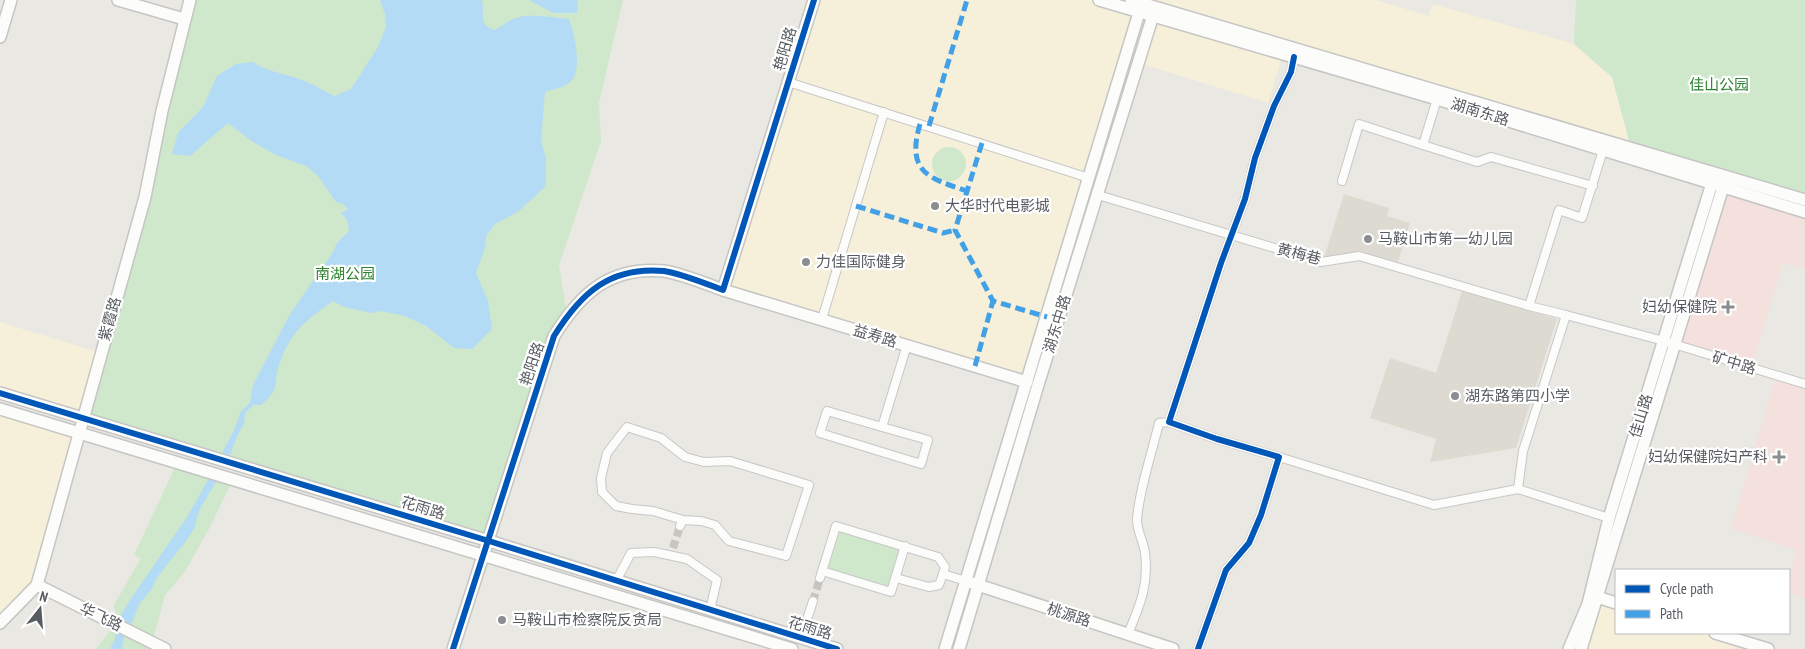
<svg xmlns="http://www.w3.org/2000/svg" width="1805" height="649" font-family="'PT Sans Narrow','Noto Sans SC',sans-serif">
  <rect width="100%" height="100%" fill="#eae8e2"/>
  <g fill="#f6efd9">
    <polygon points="813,0 1099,0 1139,12 1027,382 723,290"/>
    <polygon points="1158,0 1376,0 1429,16 1433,4 1574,44 1612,77 1631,148 1156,7"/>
    <polygon points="1153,16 1283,54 1268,103 1139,63"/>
    <polygon points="0,322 101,353 83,418 0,393"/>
    <polygon points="0,409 79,433 37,585 0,623"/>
    <polygon points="1597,597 1616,603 1616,633 1715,633 1738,640 1735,649 1581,649"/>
  </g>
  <g fill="#dcdad1">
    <polygon points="1344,194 1389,208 1387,216 1410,223 1397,265 1359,254 1323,261"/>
    <polygon points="1462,291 1557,319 1516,448 1430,462 1436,439 1370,418 1390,358 1436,373"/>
  </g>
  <g fill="#f4e0dc">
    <polygon points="1723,187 1805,212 1805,269 1783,263 1751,368 1674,344"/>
    <polygon points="1776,376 1805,384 1805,598 1789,593 1789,576 1796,550 1731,529"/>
  </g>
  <g fill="#cfe7cb">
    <polygon points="190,0 623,0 599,103 601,141 559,265 567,315 541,374 489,541 83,418"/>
    <polygon points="1576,0 1805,0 1805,200 1631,148 1612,77 1574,44"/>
    <circle cx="949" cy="164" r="17"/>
    <polygon points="177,463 233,479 209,529 184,573 165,595 154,636 133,631 168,649 96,649 116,623 114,605 141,558 134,555"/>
    <polygon points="840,530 900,549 889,588 828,569"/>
  </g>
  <g fill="#b3dbf6">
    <path d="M380,0H482C485,13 477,25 495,30C502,26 509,20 516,18C529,13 555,18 569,19C574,33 583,69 571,81C565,88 553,89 545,92L541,140L546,159V186L519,211L495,224L486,236L485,248L476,273L488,301L492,329L472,349L454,348L426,326L405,316L381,311L372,313L344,307L333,301C306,320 290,332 279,365C272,386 282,387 261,405H253L245,413L244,423L235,441L228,462L219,459L235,428L241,411L250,403L253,385L290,314L333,252L337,243L349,231L347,220L341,213L348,209L343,204L336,202L318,176L306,166L276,155L253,142L228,123L190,156L172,154L178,133L203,107L217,76L236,64L253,62C269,73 289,74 307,82C317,86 325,92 335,96L351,89L378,47L386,27L385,14Z"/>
    <polygon points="529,0 578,0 577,13 553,13"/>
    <polygon points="212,473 220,475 201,507 197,517 195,527 186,541 158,576 151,590 140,603 129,629 116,623 130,600 187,517"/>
    <polygon points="116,628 125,631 122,649 110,649 115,639"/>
  </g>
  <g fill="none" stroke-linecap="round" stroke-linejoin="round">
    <g stroke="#c6c5c2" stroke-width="8" stroke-dasharray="8 4" stroke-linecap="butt">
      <polyline points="673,548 680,526"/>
      <polyline points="813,601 820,578"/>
    </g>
    <defs>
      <g id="street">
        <polyline points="788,82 1089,178"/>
        <polyline points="1437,99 1423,145 1477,162 1491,157 1593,186"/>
        <polyline points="1342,181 1359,124 1423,145"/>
        <polyline points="1098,195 1321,262 1359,256 1529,306"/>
        <polyline points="1566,315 1664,341 1805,384"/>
        <polyline points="822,319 884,112"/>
        <polyline points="882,427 928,440 921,464 820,433 827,411 882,427 907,345"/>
        <polyline points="1279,457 1434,505 1518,489 1609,518"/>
        <polyline points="1518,489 1523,451 1566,315 1529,306 1559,210 1582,218 1603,150"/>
        <polyline points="680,526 683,520 701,521 715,525 729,541 786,556 809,485 730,461 704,462 685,457 661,438 627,427 607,453 601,478 602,492 616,506 632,509 653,511 683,520"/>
        <polyline points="822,571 891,592 905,546"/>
        <polyline points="820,578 836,526 938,557 945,567 943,574 966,581"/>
        <polyline points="896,578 929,587 939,585 943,574"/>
        <polyline points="616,581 631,553 654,552 687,559 717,580 710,610"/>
        <path d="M1128,634C1140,605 1149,585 1145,553C1144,543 1137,531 1137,520C1139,490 1152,453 1159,423L1169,422"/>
        <polyline points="801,638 813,601"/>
        <polyline points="1198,649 1226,570 1249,543 1261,515 1279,457 1217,439 1169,422 1221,263 1245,199 1255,158 1274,106 1291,72 1294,57"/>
      </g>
      <g id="secondary">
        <polyline points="118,0 184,19"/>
        <polyline points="1099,0 1437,99 1805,212"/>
        <polyline points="1131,0 1805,200"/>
        <polyline points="0,37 11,0"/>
        <polyline points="723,290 1027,382"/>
        <polyline points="0,393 489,541 837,649"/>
        <polyline points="0,409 792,649"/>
        <polyline points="972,583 1173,649"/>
        <polyline points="37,585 165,649"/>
        <polyline points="1591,602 1597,597 1616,603"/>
        <polyline points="0,623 37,585 145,197 162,111 190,0"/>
        <polyline points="1715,633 1768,649"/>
        <path d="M453,649L554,336C581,293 610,266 664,271C679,273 707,284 723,290L814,0"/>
        <polyline points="945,649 1141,6"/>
        <polyline points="959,649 1038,385 1155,9"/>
        <polyline points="1569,649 1588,604 1609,518 1712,183"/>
        <polyline points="1581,649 1723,187"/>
      </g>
    </defs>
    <use href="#street" stroke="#c7c7c6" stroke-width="10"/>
    <use href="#secondary" stroke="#c5c6c4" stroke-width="14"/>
    <use href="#street" stroke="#fcfcfb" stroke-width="8"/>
    <use href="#secondary" stroke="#fcfcfb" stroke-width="11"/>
    <g stroke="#42a1e6" stroke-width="5" stroke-dasharray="10 5" stroke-linecap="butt">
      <path d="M920,124C906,172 928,178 967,191"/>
      <polyline points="929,126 967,0"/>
      <polyline points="982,143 955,230 993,301 1047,317"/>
      <polyline points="856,206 943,233 955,230"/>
      <polyline points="975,366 993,301"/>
    </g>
    <defs>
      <g id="cycleway">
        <polyline points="0,393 489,541 837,649"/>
        <path d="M453,649L554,336C581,293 610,266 664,271C679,273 707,284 723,290L814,0"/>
        <polyline points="1198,649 1226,570 1249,543 1261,515 1279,457 1217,439 1169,422 1221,263 1245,199 1255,158 1274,106 1291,72 1294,57"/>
      </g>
    </defs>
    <use href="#cycleway" stroke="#fff" stroke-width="9"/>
    <use href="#cycleway" stroke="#0057b8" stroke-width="6"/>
  </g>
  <g fill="#8b8d8e" stroke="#fff" stroke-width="2">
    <circle cx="935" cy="206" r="5"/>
    <circle cx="1368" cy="239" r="5"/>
    <circle cx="806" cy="262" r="5"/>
    <path d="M1725.5 299.5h5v5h5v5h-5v5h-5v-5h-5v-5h5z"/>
    <circle cx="1455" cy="396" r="5"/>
    <path d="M1776.5 449.5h5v5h5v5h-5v5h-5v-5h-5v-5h5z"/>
    <circle cx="502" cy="620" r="5"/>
  </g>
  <g text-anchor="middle" stroke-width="4.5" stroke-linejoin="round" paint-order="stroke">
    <g font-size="15" fill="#585c61" stroke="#fff">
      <text transform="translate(785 49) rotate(-73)" y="5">艳阳路</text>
      <text transform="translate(1480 112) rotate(17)" y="5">湖南东路</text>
      <text transform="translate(1299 254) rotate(14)" y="5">黄梅巷</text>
      <text transform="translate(110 319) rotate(-74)" y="5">紫霞路</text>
      <text transform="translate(1057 324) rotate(-73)" y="5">湖东中路</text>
      <text transform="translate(875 336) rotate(17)" y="5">益寿路</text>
      <text transform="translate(1734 363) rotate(17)" y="5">矿中路</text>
      <text transform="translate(532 364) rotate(-71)" y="5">艳阳路</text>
      <text transform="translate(1641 416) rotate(-73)" y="5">佳山路</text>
      <text transform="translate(423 508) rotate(17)" y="5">花雨路</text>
      <text transform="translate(1069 615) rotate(18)" y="5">桃源路</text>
      <text transform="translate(101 617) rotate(26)" y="5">华飞路</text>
      <text transform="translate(810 628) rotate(17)" y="5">花雨路</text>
    </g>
    <g font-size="15" fill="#2d842f" stroke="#fff">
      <text x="1719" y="90">佳山公园</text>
      <text x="345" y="279">南湖公园</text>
    </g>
    <g font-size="15" fill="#585c61" stroke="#fff" text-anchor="start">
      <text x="945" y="211">大华时代电影城</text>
      <text x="1378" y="244">马鞍山市第一幼儿园</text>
      <text x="816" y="267">力佳国际健身</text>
      <text x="1717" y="312" text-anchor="end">妇幼保健院</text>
      <text x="1465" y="401">湖东路第四小学</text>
      <text x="1768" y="462" text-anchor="end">妇幼保健院妇产科</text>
      <text x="512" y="625">马鞍山市检察院反贪局</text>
    </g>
  </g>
  <rect x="1615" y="569" width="175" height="65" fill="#ffffff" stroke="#bcbec0"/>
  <rect x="1625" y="585" width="25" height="8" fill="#0057b8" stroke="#bcbec0"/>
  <text x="1660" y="594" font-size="15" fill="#585c61">Cycle path</text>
  <rect x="1625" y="610" width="25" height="8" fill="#42a1e6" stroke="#bcbec0"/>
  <text x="1660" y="619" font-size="15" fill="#585c61">Path</text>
  <g transform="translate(40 609) rotate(17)" stroke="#ffffff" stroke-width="4" paint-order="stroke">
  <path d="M0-4L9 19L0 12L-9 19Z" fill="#585c61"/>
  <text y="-8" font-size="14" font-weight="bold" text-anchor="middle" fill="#585c61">N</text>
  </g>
</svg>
